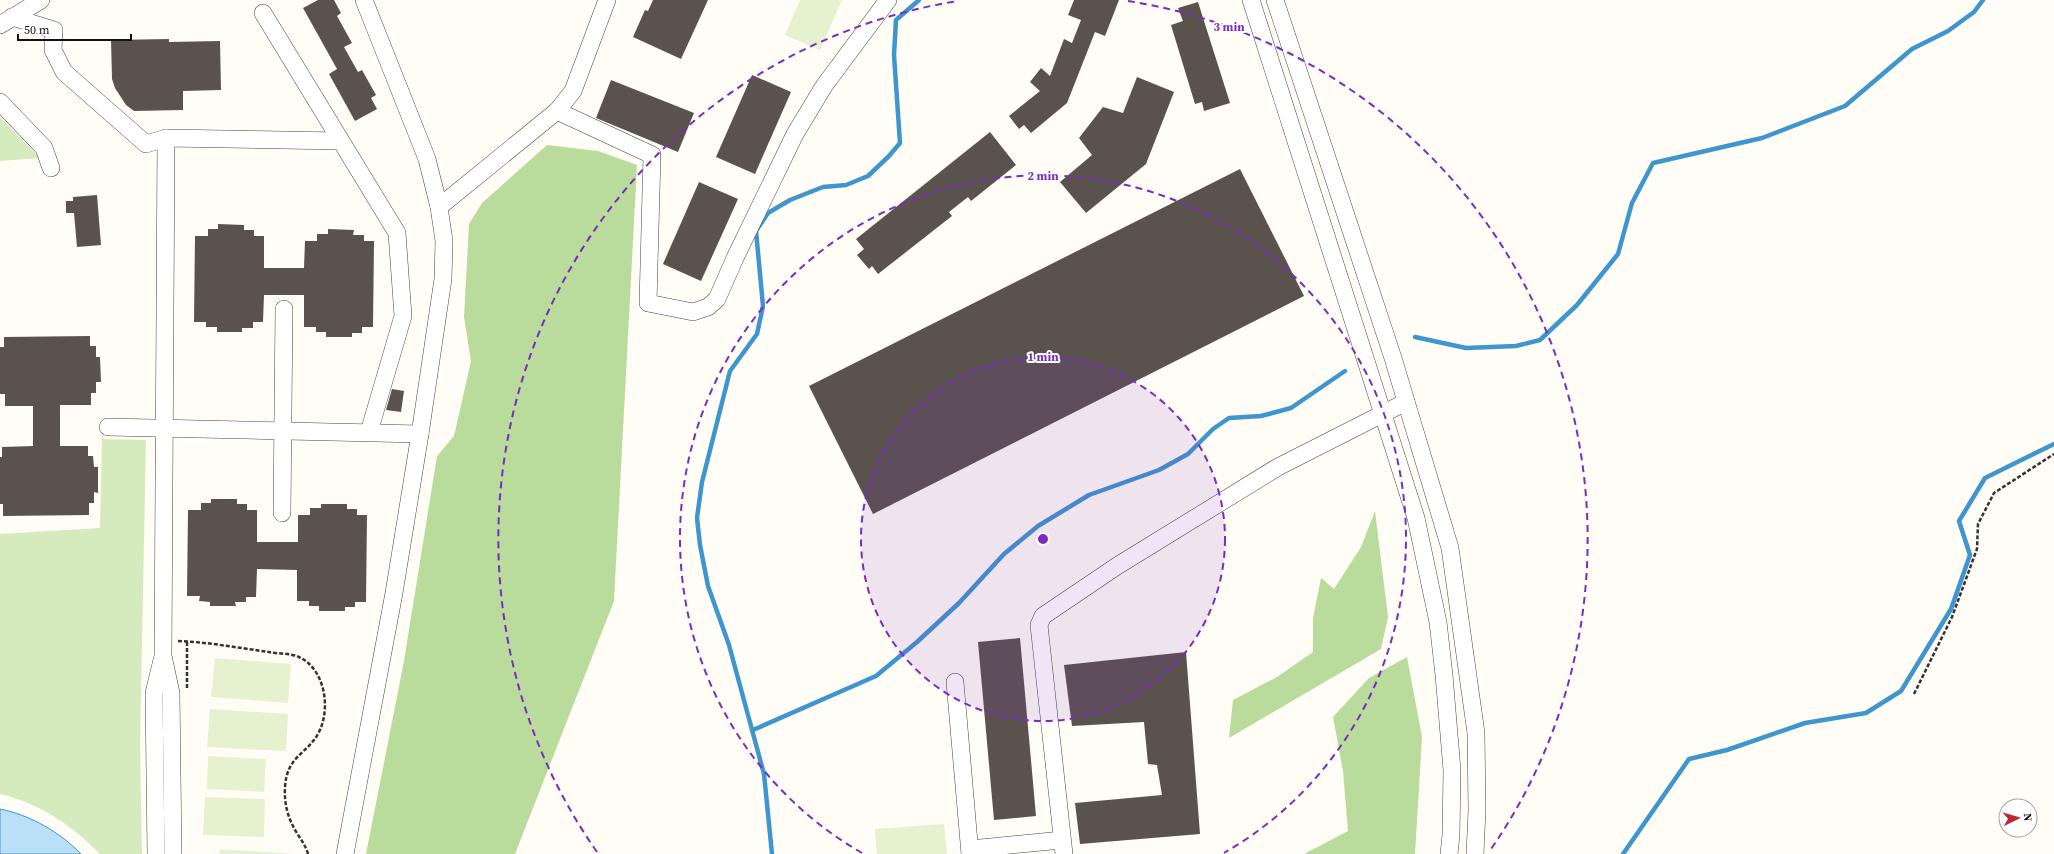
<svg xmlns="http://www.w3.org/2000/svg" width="2054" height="854" font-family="'Source Serif 4',serif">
  <rect width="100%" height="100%" fill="#fffdf5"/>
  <g fill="#d5ebbd">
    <polygon points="0,117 40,158 0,161"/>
    <path d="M102,439L146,440L140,744L142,854H100C73,826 39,803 0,794V534L100,528Z"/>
  </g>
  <g fill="#b9dc9c">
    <polygon points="547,145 598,151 637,165 614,601 515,854 366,854 404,661 437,456 454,436 471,361 464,317 469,224 482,203"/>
    <polygon points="1375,511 1388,617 1381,649 1229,738 1233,700 1277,677 1313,652 1313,618 1321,578 1334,589 1361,547"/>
    <polygon points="1407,657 1422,737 1415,854 1304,854 1348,831 1343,771 1333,717 1369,678"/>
  </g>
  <g fill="#e6f2cf">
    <polygon points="800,0 842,0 820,50 785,35"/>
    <polygon points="215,658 291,664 288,703 211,697"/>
    <polygon points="210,709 288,714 286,751 207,747"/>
    <polygon points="208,756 266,759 264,792 207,789"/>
    <polygon points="205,797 265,799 264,837 203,835"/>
    <polygon points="944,824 947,854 877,854 875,829"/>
    <polygon points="220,849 295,854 219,854"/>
  </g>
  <path fill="#b9e0f7" stroke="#3f96cf" d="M0,809C30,815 60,832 81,854H0Z"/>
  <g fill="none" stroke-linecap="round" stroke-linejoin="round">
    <g stroke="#3f96cf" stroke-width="4.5">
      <polyline points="1415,337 1466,348 1516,346 1540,340 1577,305 1618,254 1632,203 1653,163 1762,138 1845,106 1912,49 1948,31 1974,12 1983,0"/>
      <polyline points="753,730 876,676 917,642 959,603 1004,554 1038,526 1089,495 1159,470 1188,454 1213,429 1229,418 1261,416 1291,408 1345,371"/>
      <polyline points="772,854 764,774 729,645 708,586 700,545 697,518 702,482 730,371 757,334 763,306 756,231 768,213 790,200 823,187 846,185 868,176 889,156 900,143 894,55 896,20 919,0"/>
      <polyline points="1623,854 1689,759 1727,750 1805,723 1866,713 1901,691 1951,609 1970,555 1959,521 1985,478 2054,444"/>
    </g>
  </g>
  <g fill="#5a524d">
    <polygon points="318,0 334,0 341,13 337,16 352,43 344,47 358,72 362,70 376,95 371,98 377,109 355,121 329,74 337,69 303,8"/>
    <polygon points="653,0 708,0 681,59 633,37 645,10 648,11"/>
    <polygon points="1074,0 1119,0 1105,36 1095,32 1067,103 1031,133 1024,125 1019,129 1009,116 1040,91 1030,82 1041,68 1050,76 1064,39 1072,43 1081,20 1068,15"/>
    <polygon points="1198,2 1230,103 1204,111 1202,102 1195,104 1171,25 1183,21 1178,8"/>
    <polygon points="169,39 169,42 220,41 221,90 183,91 183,110 134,111 126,105 115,88 112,79 111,40"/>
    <polygon points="752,75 791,92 755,174 716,157"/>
    <polygon points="1137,77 1174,92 1146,164 1086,213 1060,182 1092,155 1079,138 1103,107 1123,113"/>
    <polygon points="611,80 694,113 678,152 596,118"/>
    <polygon points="990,132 1016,165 971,201 968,197 949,212 952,216 878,274 872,266 869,269 857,255 864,249 856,239"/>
    <polygon points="1240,169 1304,296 873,514 809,386"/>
    <polygon points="699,182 738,199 701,281 663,264"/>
    <polygon points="97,195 101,245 77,247 74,213 66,213 66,201 73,201 73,197"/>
    <polygon points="218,224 244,225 244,230 254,230 254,236 264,236 264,268 304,268 305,241 317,241 317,234 328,234 328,229 354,230 353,235 364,235 364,241 374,241 373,327 362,327 362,333 352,333 352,337 326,337 326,332 316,332 316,327 304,327 304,295 264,295 263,322 253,322 253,328 242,328 242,332 217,332 217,327 206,327 206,322 194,322 195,236 208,236 208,229 218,229"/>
    <polygon points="90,336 90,346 96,346 96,357 100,357 101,382 96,382 96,393 91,393 91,405 60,405 60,446 88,446 88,456 93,456 94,467 98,467 98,493 94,492 94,503 89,503 89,515 3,516 3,504 0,504 0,457 2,457 2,447 33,446 33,406 5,406 5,394 0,394 0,347 4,347 4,337"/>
    <polygon points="392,389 404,391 401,412 386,410"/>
    <polygon points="211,499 237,499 237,504 247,504 247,510 257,510 257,542 298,542 298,515 310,515 310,508 321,508 321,504 347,504 347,509 357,509 357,515 367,515 366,602 355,602 355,607 345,607 345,611 319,611 319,606 309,606 309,601 297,601 297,570 257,569 256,597 246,597 246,602 235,602 236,606 210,606 210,602 199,601 200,596 187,596 188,510 201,510 201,503 211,503"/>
    <polygon points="1020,638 1036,816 994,820 978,642"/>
    <polygon points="1186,652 1200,834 1080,844 1075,803 1162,795 1157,765 1148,764 1144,722 1072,726 1064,665"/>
  </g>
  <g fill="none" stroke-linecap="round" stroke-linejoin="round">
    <defs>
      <g id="minor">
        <polyline points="1251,0 1416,518 1438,622 1444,675 1452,770 1451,835 1449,854"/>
        <polyline points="1275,0 1393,358 1450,548 1476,733 1477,810 1475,854"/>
        <polyline points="263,13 397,233 403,316 369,432"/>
        <polyline points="12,17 54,30 53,50 64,72 146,144 166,138 340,141"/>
        <polyline points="0,25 41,0"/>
        <polyline points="0,102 44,148 51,168"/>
        <polyline points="557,111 652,155 648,303 693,312 708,307 717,299 735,258 795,134 824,86 888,0"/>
        <polyline points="166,138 163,656 171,693 173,854"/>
        <polyline points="439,207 557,111 573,91 607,0"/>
        <polyline points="108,427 420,434"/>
        <polyline points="282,513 284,309"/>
        <polyline points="955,682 970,854"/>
        <polyline points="970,849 1062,840"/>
        <polyline points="156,854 154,693 162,660"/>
        <polyline points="345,854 394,593 420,434 443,279 444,241 439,207 427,159 364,0"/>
        <polyline points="1064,854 1039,625 1043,616 1117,566 1278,467 1406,402"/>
      </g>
    </defs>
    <use href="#minor" stroke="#444" stroke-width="18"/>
    <g stroke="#333" stroke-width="2.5" stroke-dasharray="4 2" stroke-linecap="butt">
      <path d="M178,641C208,642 239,648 269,652C277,654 291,653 299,657C325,669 331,708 319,732C308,754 287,755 285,787C284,804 288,819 297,833C301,840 306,846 308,854"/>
      <polyline points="187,642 187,689"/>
      <polyline points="1914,694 1952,617 1977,549 1978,524 1994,493 2054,454"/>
    </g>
    <use href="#minor" stroke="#fff" stroke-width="17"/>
  </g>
  <circle cx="1043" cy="539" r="182" fill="#7b2cbf" fill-opacity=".12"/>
  <g fill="none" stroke="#7b2cbf" stroke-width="2" stroke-dasharray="7 5">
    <circle cx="1043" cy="539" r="182"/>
    <path d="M862 853A363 363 0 1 1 1224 853"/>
    <path d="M597 852A545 545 0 0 1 958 1M1128 1A545 545 0 0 1 1489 852"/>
  </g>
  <circle cx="1043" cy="539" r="6" fill="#7b2cbf" stroke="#fff" stroke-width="2"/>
  <g font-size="12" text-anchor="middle" font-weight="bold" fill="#7b2cbf" stroke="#fff" stroke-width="4" stroke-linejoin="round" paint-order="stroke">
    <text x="1229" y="31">3 min</text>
    <text x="1043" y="180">2 min</text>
    <text x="1043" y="361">1 min</text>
  </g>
  <g transform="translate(2018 818) rotate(85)"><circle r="19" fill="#ffffff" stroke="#a0a0a0"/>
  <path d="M0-3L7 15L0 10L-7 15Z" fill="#c4262e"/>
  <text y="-6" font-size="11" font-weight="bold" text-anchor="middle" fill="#111111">N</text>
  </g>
  <path d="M18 34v6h113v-6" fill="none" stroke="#111111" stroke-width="2"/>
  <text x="24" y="34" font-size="12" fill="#111111" stroke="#ffffff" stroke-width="3" paint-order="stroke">50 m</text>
</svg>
